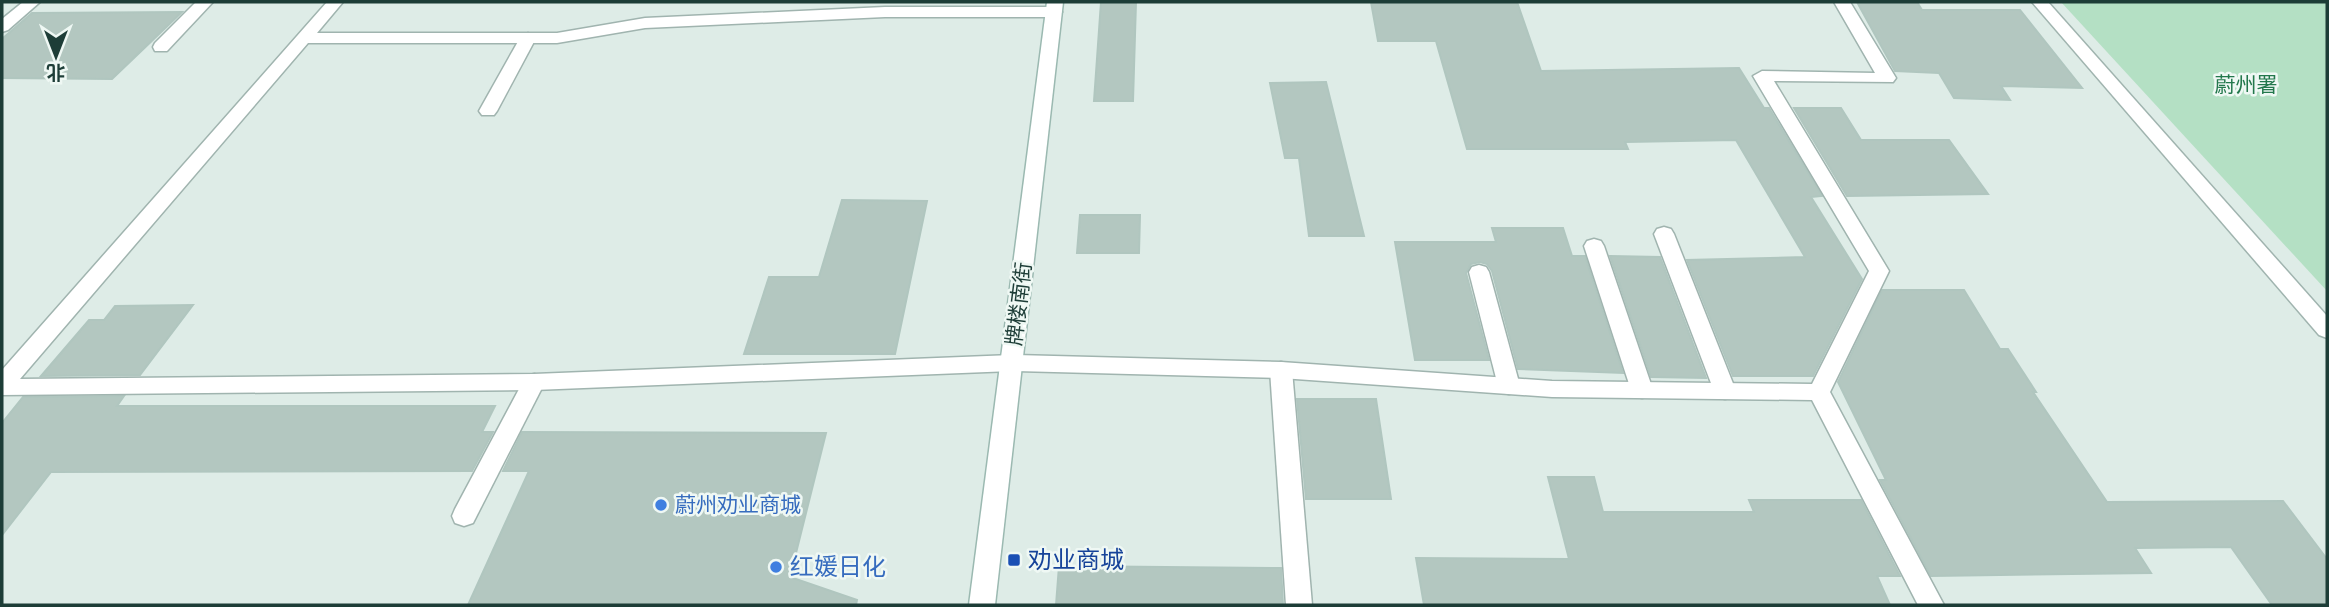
<svg xmlns="http://www.w3.org/2000/svg" width="2329" height="607" font-family="Cabin,'Noto Sans SC',sans-serif">
  <rect width="100%" height="100%" fill="#deece7"/>
  <polygon fill="#b4e0c4" points="2061,2 2327,2 2327,291"/>
  <g fill="#b3c7c0" stroke="#b0c6bf" stroke-width="2">
    <polygon points="1101,2 1136,2 1133,101 1094,101"/>
    <polygon points="1371,2 1517,2 1541,71 1739,68 1764,108 1769,108 1822,196 1811,197 1862,279 1813,376 1733,376 1687,260 1805,257 1736,140 1625,142 1628,149 1467,149 1436,41 1378,41"/>
    <polygon points="1857,2 1917,2 1922,10 2020,10 2082,88 2001,86 2010,100 1954,98 1939,73 1895,71"/>
    <polygon points="182,12 112,79 2,78 2,39 32,13"/>
    <polygon points="1326,82 1364,236 1309,236 1299,158 1285,158 1270,83"/>
    <polygon points="1794,108 1841,108 1861,140 1949,140 1988,194 1847,196"/>
    <polygon points="842,200 927,201 895,354 744,354 769,277 819,277"/>
    <polygon points="1080,215 1140,215 1139,253 1077,253"/>
    <polygon points="1492,228 1563,228 1572,256 1585,256 1623,373 1518,369 1492,271 1487,264 1480,262 1471,264 1466,273 1489,360 1415,360 1395,242 1496,242"/>
    <polygon points="1610,256 1660,257 1706,378 1651,377"/>
    <polygon points="1882,290 1964,290 2000,349 2008,349 2036,392 2033,392 2107,502 2283,501 2327,559 2327,605 2272,605 2231,547 2135,548 2151,573 1931,576 1880,480 1886,480 1838,382"/>
    <polygon points="193,305 140,375 41,376 89,320 104,320 115,306"/>
    <polygon points="124,396 117,406 495,406 482,432 493,432 472,471 51,472 2,535 2,423 23,397"/>
    <polygon points="1297,399 1376,399 1391,499 1306,499"/>
    <polygon points="522,432 826,433 790,577 857,600 856,605 468,605 529,471 503,471"/>
    <polygon points="1548,477 1594,477 1603,512 1754,512 1749,500 1861,500 1900,576 1877,576 1890,605 1424,605 1416,558 1569,559"/>
    <polygon points="1059,566 1281,568 1283,605 1056,605"/>
  </g>
  <g fill="none" stroke-linecap="round" stroke-linejoin="round">
    <defs>
      <g id="lane">
        <polygon points="196,2 213,2 167,51 155,51 153,47 155,43"/>
        <polygon points="528,33 536,38 497,111 494,115 482,115 479,111 520,38"/>
        <polygon points="1664,227 1671,229 1674,234 1736,391 1733,397 1725,399 1717,397 1714,391 1654,234 1657,229"/>
        <polygon points="1594,239 1601,241 1604,246 1653,390 1650,396 1642,398 1634,396 1631,390 1584,246 1587,241"/>
        <polygon points="1479,265 1486,267 1489,272 1520,386 1517,392 1509,394 1501,392 1498,386 1469,272 1472,267"/>
        <polygon points="1281,362 1289,364 1292,370 1312,605 1286,605 1270,370 1273,364"/>
        <polygon points="534,374 542,376 545,382 473,523 464,526 455,523 452,516 455,509 526,376"/>
      </g>
      <g id="street">
        <polygon points="23,2 40,2 8,30 2,32 2,19"/>
        <polygon points="327,2 343,2 317,33 557,33 645,18 885,7 1054,7 1062,12 1054,17 885,17 645,28 557,43 308,43 20,379 534,374 1012,355 1281,362 1552,381 1812,384 1869,271 1753,76 1762,71 1875,73 1834,2 1850,2 1896,78 1893,82 1774,81 1889,271 1830,392 1944,605 1918,605 1812,400 1552,397 1281,378 1012,371 534,390 2,395 2,370"/>
        <polygon points="2032,2 2048,2 2327,316 2327,338 2319,335"/>
      </g>
      <polygon id="secondary" points="1047,2 1063,2 995,605 969,605"/>
    </defs>
    <use href="#lane" stroke="#a0b4af" stroke-width="3"/>
    <use href="#street" stroke="#a0b4af" stroke-width="3"/>
    <use href="#secondary" stroke="#9bb9b1" stroke-width="3"/>
    <use href="#lane" fill="#fff" fill-rule="evenodd"/>
    <use href="#street" fill="#fff" fill-rule="evenodd"/>
    <use href="#secondary" fill="#fff" fill-rule="evenodd"/>
  </g>
  <g fill="#3f7fe0" stroke="#eff8f4" stroke-width="2.5">
    <circle cx="661" cy="505" r="7"/>
    <circle cx="776" cy="567" r="7"/>
  </g>
  <rect fill="#1a4fb4" stroke="#eff8f4" stroke-width="2.5" x="1007" y="553" width="14" height="14" rx="3.5"/>
  <g text-anchor="middle" stroke-width="5" stroke-linejoin="round" paint-order="stroke">
    <g font-size="21" fill="#23784c" stroke="#eff8f4">
      <text x="2246" y="92">蔚州署</text>
    </g>
    <g font-size="21" fill="#1d3d37" stroke="#eff8f4">
      <text transform="translate(1019 304) rotate(-83)" y="7">牌楼南街</text>
    </g>
    <g font-size="21" fill="#366cbe" stroke="#eff8f4" text-anchor="start">
      <text x="675" y="512">蔚州劝业商城</text>
    </g>
    <g font-size="24" fill="#164399" stroke="#eff8f4" text-anchor="start">
      <text x="1028" y="568">劝业商城</text>
    </g>
    <g font-size="24" fill="#366cbe" stroke="#eff8f4" text-anchor="start">
      <text x="790" y="575">红媛日化</text>
    </g>
  </g>
  <rect width="2329" height="607" fill="none" stroke="#1d3d37" stroke-width="7"/>
  <g transform="translate(56 56) rotate(180)" stroke="#eff8f4" stroke-width="5" paint-order="stroke">
  <path d="M0-5L12 26L0 18L-12 26Z" fill="#1d3d37"/>
  <text y="-10" font-size="19" font-weight="bold" text-anchor="middle" fill="#1d3d37">北</text>
  </g>
</svg>
